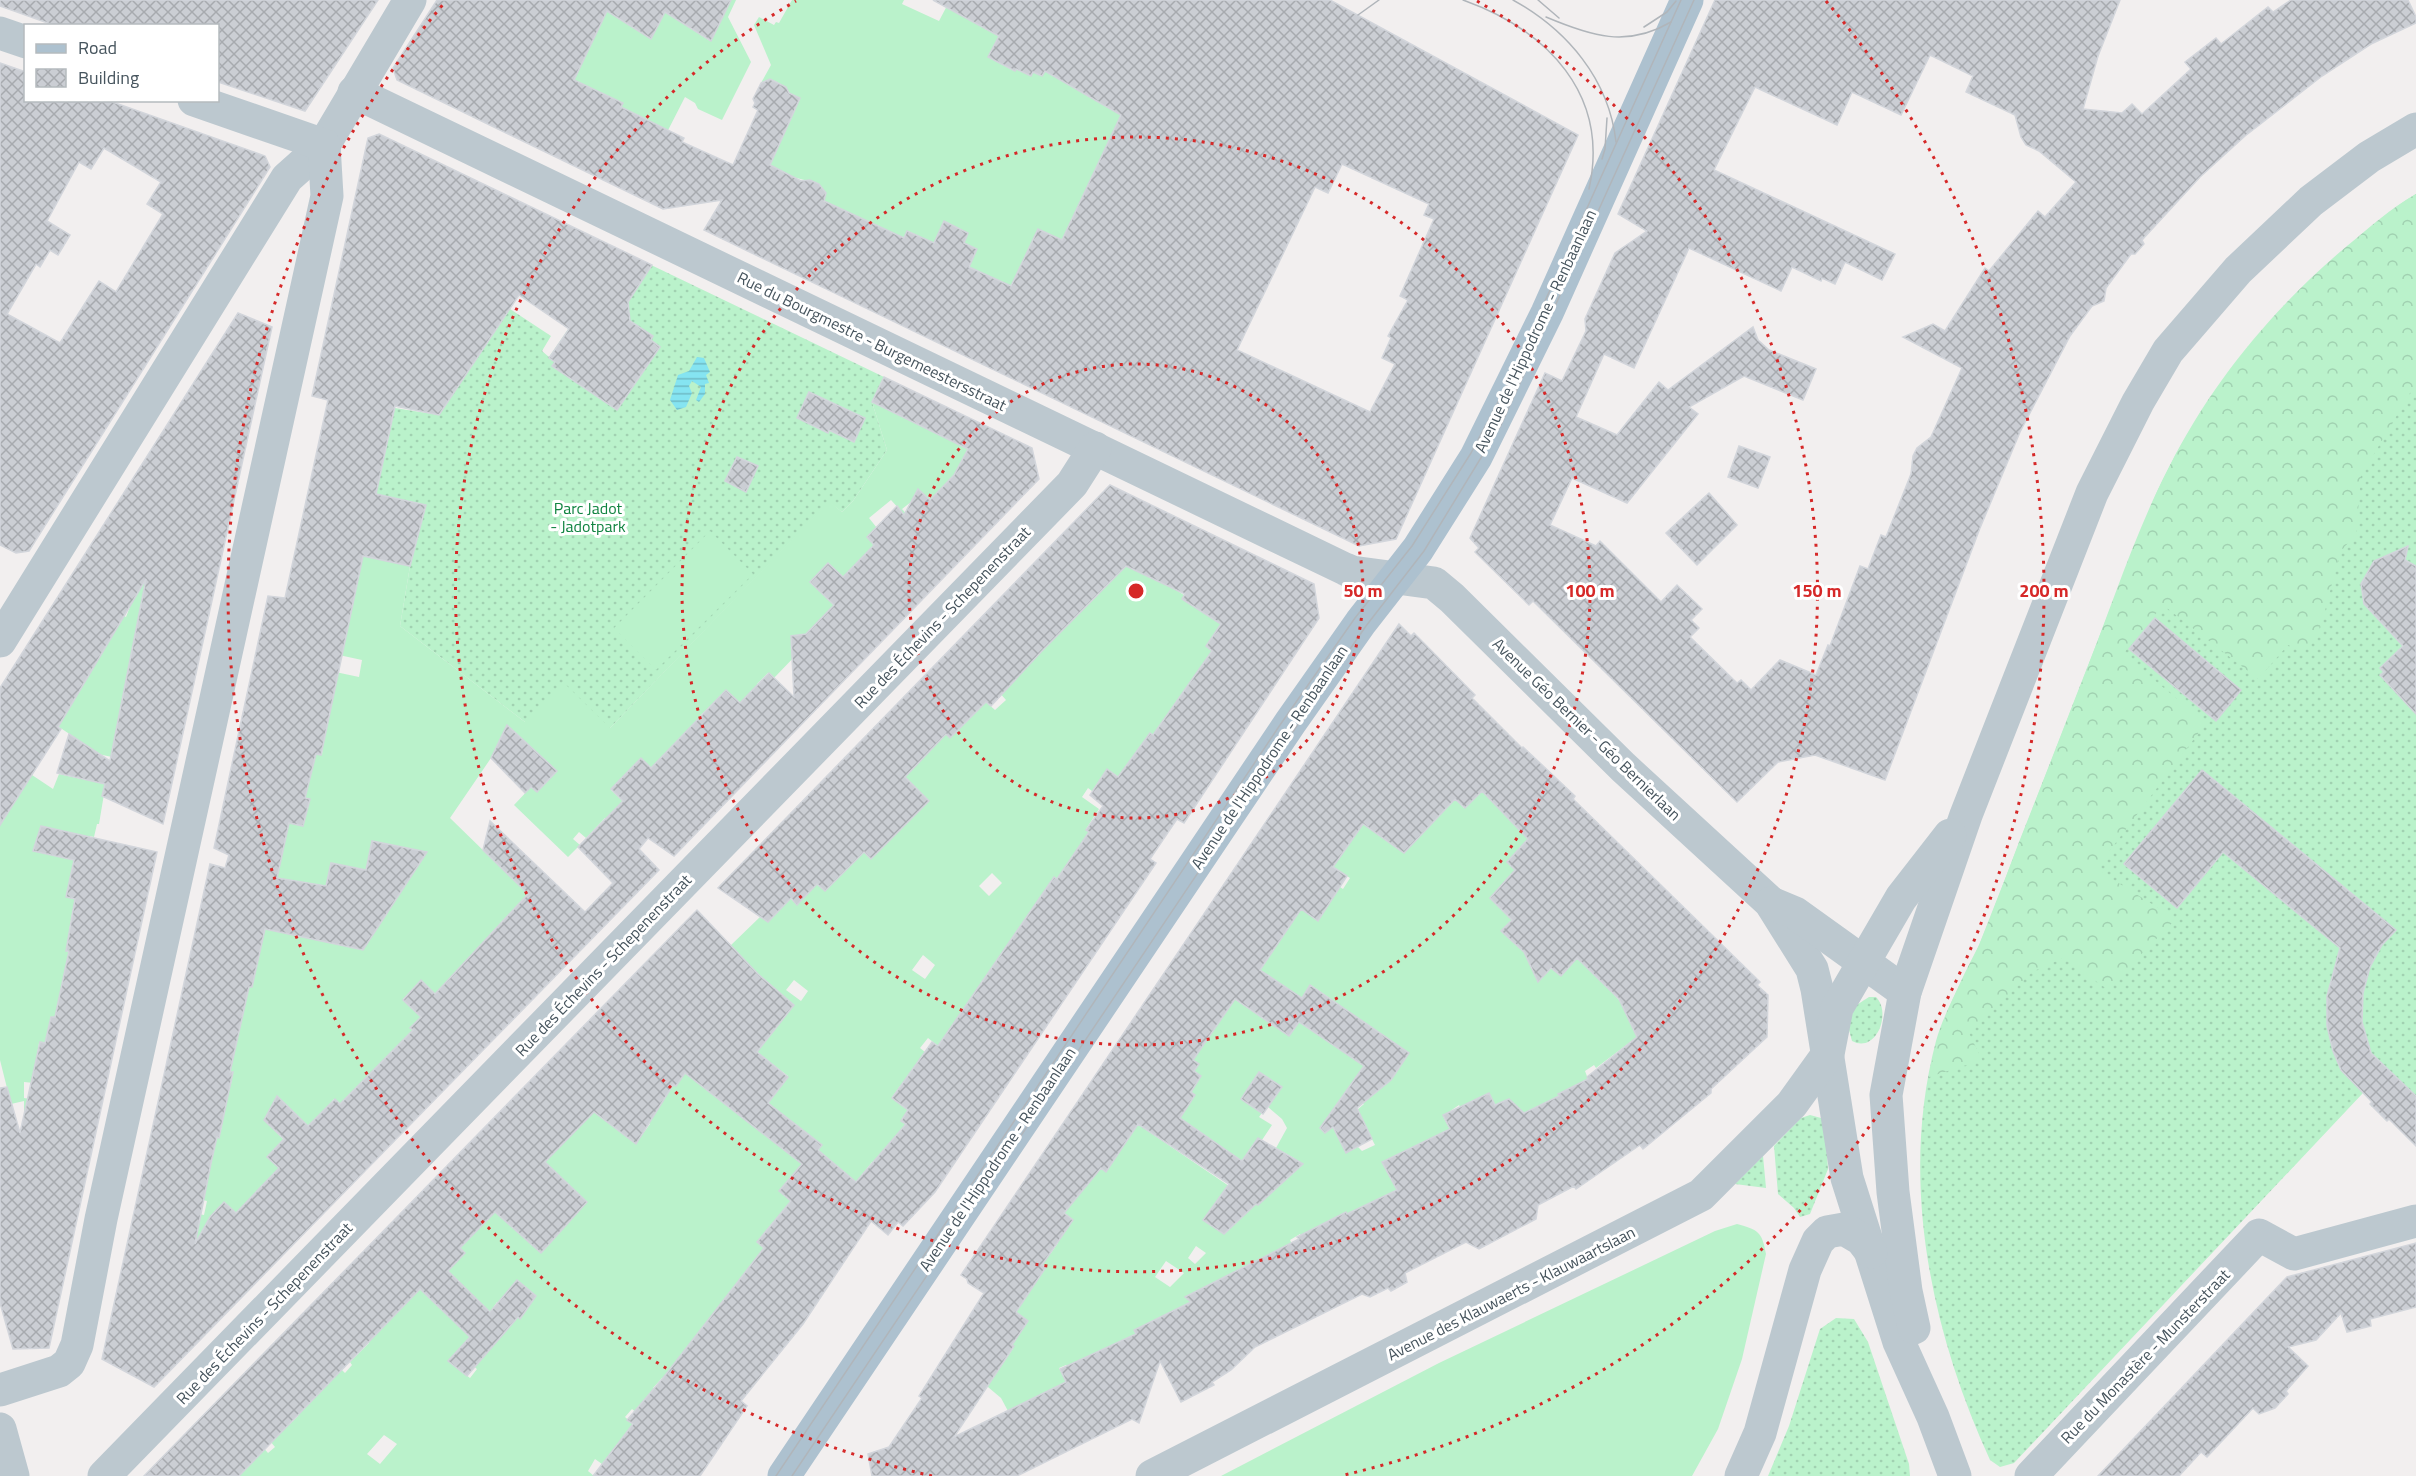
<svg xmlns="http://www.w3.org/2000/svg" width="2416" height="1476" font-family="'Titillium Web',sans-serif">
  <defs>
    <pattern id="grass-dots" width="8" height="8" patternUnits="userSpaceOnUse" patternTransform="scale(1.5)"><rect width="8" height="8" fill="#baf2cb"/><path d="M2 2h.1M6 6h.1" fill="none" stroke="#a1d1b1" stroke-width="1.8" stroke-linecap="round"/></pattern>
    <pattern id="forest-crowns" width="20" height="18" patternUnits="userSpaceOnUse" patternTransform="scale(1.5)"><rect width="20" height="18" fill="#baf2cb"/><path d="M2 6a3 3 0 1 1 6 0M12 15a3 3 0 1 1 6 0" fill="none" stroke="#a1d1b1"/></pattern>
    <pattern id="water-rules" width="6" height="5" patternUnits="userSpaceOnUse" patternTransform="scale(1.5)"><rect width="6" height="5" fill="#85e4f1"/><path d="M0 2.5h6" fill="none" stroke="#6fbbc6"/></pattern>
    <pattern id="building-cross-hatch" width="8" height="8" patternUnits="userSpaceOnUse" patternTransform="scale(1.5)"><rect width="8" height="8" fill="#cbced4"/><path d="M0 0l8 8M0 8l8-8" fill="none" stroke="#a7aaaf"/></pattern>
  </defs>
  <rect width="100%" height="100%" fill="#f2efef"/>
  <g fill="url(#grass-dots)">
    <path d="M2416,194V1144L2390,1119L2387,1121L2384,1119L2387,1117L2375,1104L2372,1107L2370,1104L2372,1102L2363,1093L2014,1463L2000,1467L1990,1460C1931,1331 1899,1181 1936,1041C1946,1006 1966,976 1980,943C1994,910 2006,876 2019,842C2065,726 2109,609 2156,494C2203,393 2273,308 2358,238C2376,223 2395,206 2416,194Z"/>
    <polygon points="622,251 884,377 872,402 887,450 853,501 842,512 829,502 610,728 525,722 400,626 410,566 426,505 376,494 395,408 439,415 510,309 551,336 542,351 549,357"/>
    <path d="M1869,997H1876C1892,1013 1876,1054 1852,1041L1848,1026L1855,1006Z"/>
    <polygon points="1810,1115 1821,1118 1825,1125 1828,1169 1810,1214 1800,1217 1794,1208 1778,1194 1774,1146 1801,1118"/>
    <polygon points="1763,1156 1766,1188 1735,1184"/>
    <polygon points="1836,1318 1854,1319 1868,1342 1909,1464 1910,1476 1768,1476 1789,1426 1820,1329"/>
  </g>
  <path fill="url(#forest-crowns)" d="M2416,194V389L2410,393L2361,476L2356,536C2352,540 2346,544 2343,549C2332,567 2325,640 2305,648C2299,651 2293,647 2288,645L2258,679L2163,605L2123,654L2206,723L2096,869L2176,919L2107,989L2063,958L2032,972L1969,1033L1982,1060L1929,1077C1937,1028 1957,988 1979,945C2015,854 2050,764 2085,674C2112,605 2135,533 2169,467C2211,383 2275,306 2347,246C2369,228 2391,208 2416,194Z"/>
  <g fill="#baf2cb" fill-rule="evenodd">
    <polygon points="722,0 736,0 728,17 751,62 722,120 698,109 695,103 685,97 662,142 643,122 644,118 634,113 567,95 607,11 651,39 665,12 710,41 729,4"/>
    <polygon points="792,0 904,0 902,4 939,21 950,0 990,18 985,29 999,36 988,57 1014,71 1016,69 1031,76 1033,72 1042,76 1053,52 1079,67 1071,86 1089,97 1131,94 1062,240 1038,229 1034,237 1058,249 1021,265 1011,286 981,273 974,289 961,283 977,249 964,243 968,233 944,221 934,243 908,231 903,239 822,200 826,193 819,184 793,177 790,183 766,174 800,99 787,92 786,87 773,80 761,83 771,65 754,25 759,17 774,25 776,22 779,23"/>
    <path d="M872,402L968,449L940,510L918,489L911,502L902,509L912,520L876,528L867,537L874,545L855,588L828,563L810,582L834,605L803,637L797,635L791,640L799,652L774,678L768,673L757,684L763,690L745,708L726,690L700,716L704,720L657,774L641,759L611,790L629,807L616,828L605,818L586,838L579,832L573,839L580,845L568,857L514,805L531,787L537,792L557,771L507,725L491,758L450,818L528,894L491,933L441,1000L421,980L403,999L421,1017L410,1028L416,1033L340,1104L334,1099L326,1108L331,1114L314,1132L277,1096L264,1120L294,1150L279,1168L247,1224L215,1211L210,1221L218,1228L180,1262L182,1211L204,1215L207,1201L203,1200L217,1137L219,1138L222,1126L215,1124L226,1084H231L233,1073L230,1072L249,987H252L268,906L289,823L303,825L309,800L290,795L316,754L322,755L323,747L316,745L326,670L359,677L362,660L325,652L363,556L410,566L400,626L525,722L564,683L610,728L829,501L842,512L853,501L887,450ZM891,500L900,510L877,528L869,518ZM372,841L427,852L363,950L326,886L331,863L362,893Z"/>
    <polygon points="710,531 753,574 656,670 614,628"/>
    <path d="M1102,554L1176,590L1184,595L1182,599L1202,612L1217,588L1239,620L1221,625L1206,646L1212,651L1199,710L1180,696L1171,709L1158,738L1150,733L1125,781L1107,769L1092,791L1088,788L1082,797L1099,809L1086,829L1097,839L1077,893L1054,877L964,1009L948,1054L928,1038L920,1048L940,1064L917,1099L900,1086L892,1097L908,1110L901,1121L906,1124L886,1173L872,1162L856,1182L845,1173L833,1189L790,1178L779,1191L797,1206L780,1227L773,1222L757,1242L765,1249L682,1354L669,1377L662,1378L653,1388L670,1401L643,1418L632,1409L625,1417L640,1430L622,1438L602,1464L595,1459L588,1471L594,1476H235L252,1463L261,1445L268,1453L275,1447L270,1441L287,1423L290,1424L298,1416V1413L336,1364L345,1373L352,1365L350,1362L369,1343L361,1335L386,1324L405,1305L389,1288L452,1275L436,1260L465,1253L460,1248L730,946L760,917L768,922L790,898L797,905L817,884L825,891L864,852L871,859L905,777L926,755L905,733L926,713L950,737L986,702L995,710L1006,700L998,691L1041,652L1099,594ZM992,873L1002,883L989,896L979,886ZM923,955L935,965L925,979L912,970ZM794,980L808,991L801,1001L786,990ZM707,1014L788,1076L768,1103L821,1145L805,1166L683,1071L676,1086L673,1085ZM641,1116L650,1124L636,1143ZM517,1280L536,1296L497,1340L490,1312L497,1302L503,1307L505,1294ZM456,1352L477,1369L470,1378L448,1361ZM384,1435L397,1444L380,1464L367,1454Z"/>
    <polygon points="140,581 150,583 121,704 112,757 70,748 74,737 38,713 70,701 73,702 121,614 126,617"/>
    <path d="M17,765L53,789L59,774L81,779L108,770L99,824H97L94,837L90,836L72,913L66,951L70,952L55,1017H51L45,1043H39L37,1054L47,1057L34,1083L24,1082V1098L36,1100L24,1126V1101L11,1104L0,1060V825L22,790ZM41,826L49,828L43,853L33,850Z"/>
    <path d="M1371,776L1455,799L1464,808L1482,791L1527,820L1518,829L1528,839L1507,862L1515,870L1490,898L1512,920L1501,931L1524,952L1538,982L1551,968L1561,976L1578,956L1619,1000L1630,989L1642,1033L1596,1068L1594,1065L1585,1071L1588,1079L1558,1094L1563,1105L1533,1109L1518,1115L1509,1099L1495,1105L1489,1093L1474,1100L1478,1142L1459,1105L1443,1116L1453,1136L1401,1153L1406,1163L1399,1193L1349,1219L1346,1212L1328,1221L1330,1226L1303,1239L1300,1234L1290,1240L1298,1257L1209,1293L1134,1330L1136,1334L1087,1357L1073,1367L1066,1365L1059,1368L1066,1382L1008,1411L1001,1398L982,1382L994,1377L1014,1347L1012,1345L1028,1321L1008,1307L1030,1291L1046,1267L1039,1262L1051,1253L1058,1243L1054,1239L1061,1228L1066,1231L1073,1220L1059,1209C1083,1195 1083,1187 1089,1161L1106,1171L1133,1121L1257,1205L1296,1170L1294,1158L1276,1148L1287,1128L1282,1119L1268,1107L1281,1087L1259,1072L1241,1099L1262,1113L1259,1117L1272,1125L1262,1140L1258,1138L1242,1161L1180,1118L1195,1095L1183,1087L1196,1084L1201,1076L1194,1071L1199,1064L1191,1058L1215,986L1289,1036L1299,1022L1342,1051L1362,1021L1311,985L1302,998L1249,987L1269,957L1312,869L1343,889L1350,878L1332,866L1363,824L1404,853ZM1372,1071L1389,1082L1382,1087L1368,1078ZM1347,1092L1364,1104L1357,1110L1375,1145L1362,1151L1358,1147L1346,1153ZM1204,1220L1237,1221L1224,1234ZM1196,1246L1206,1253L1195,1264L1188,1258ZM1166,1261L1184,1273L1170,1287L1155,1277Z"/>
    <path d="M1737,1224C1758,1230 1762,1231 1766,1254L1742,1359L1718,1429L1692,1476H1221L1439,1363L1715,1231Z"/>
  </g>
  <polygon fill="url(#water-rules)" points="697,357 704,358 710,372 706,375 709,383 705,384 705,394 699,402 696,400 701,387 692,381 689,386 692,393 686,407 677,410 670,400 678,375 689,371"/>
  <g fill="url(#building-cross-hatch)" stroke="#d2d5db" stroke-width="1.5" fill-rule="evenodd">
    <polygon points="0,0 378,0 305,111 218,82 218,26 56,26 0,6"/>
    <path d="M437,0H731L711,41L665,12L651,39L607,11L574,80L623,103L621,107L684,138L682,142L733,165L758,110L753,107L755,103L753,99L761,83L770,79L786,87L789,93L800,98L770,165L801,181L810,180L819,184L826,193L824,201L904,238L907,231L934,243L944,221L968,233L964,243L977,249L969,267L1011,286L1038,229L1062,240L1121,115L1045,71L1042,76L1033,72L1031,76L1016,69L1015,71L988,57L999,36L933,0H1330L1578,135L1396,539L1359,546L704,230L722,200L663,209L397,80L393,68ZM1342,164L1429,204L1424,215L1434,219L1400,296L1408,300L1388,336L1391,338L1382,358L1395,364L1370,412L1237,350L1315,187L1328,193Z"/>
    <path d="M1715,0H2120L2098,56L2083,109L2122,113L2132,104L2142,114L2191,69L2185,62L2216,38L2221,44L2268,7L2273,12L2291,0H2408L2416,17V23L2371,44L2322,76L2245,136L2200,177L2142,240L2144,244L2135,254H2131L2106,288L2104,301L2092,306L2070,336L2020,432L1980,528L1885,780L1815,755L1778,762L1737,802L1533,601L1529,605L1475,552L1479,548L1470,538L1545,373L1562,381L1586,331L1585,319L1615,253L1647,231L1618,214ZM1930,55L1973,76L1966,92L2015,115L2021,137L2026,145L2039,151L2076,182L2045,217L2038,211L1989,271L1985,268L1945,331L1933,324L1903,337L1962,368L1931,437L1917,448L1913,456L1911,474L1886,537L1881,535L1868,569L1860,566L1830,646L1828,645L1816,675L1780,660L1751,690L1741,680L1737,683L1690,637L1699,628L1691,620L1702,609L1677,585L1661,602L1600,541L1596,546L1550,525L1572,478L1627,503L1698,414L1689,407L1744,376L1803,400L1816,369L1769,350L1758,340L1753,327L1668,390L1659,382L1617,435L1576,417L1604,354L1634,368L1689,248L1781,291L1792,267L1821,281L1822,278L1835,284L1845,262L1882,280L1895,254L1714,170L1755,87L1837,125L1852,92L1901,115Z"/>
    <path d="M0,63L26,72V100H107L265,156L270,167L29,551L16,553L0,545ZM104,148L161,182L147,204L163,214L116,292L99,281L60,343L7,314L36,264L40,267L50,250L58,255L70,235L47,221L79,162L91,169Z"/>
    <polygon points="379,134 652,265 628,302 630,321 653,336 651,340 660,347 617,410 552,366 555,362 549,358 569,329 519,295 439,415 395,406 376,494 426,505 422,520 410,566 363,556 321,755 316,754 305,798 310,799 303,826 289,823 277,878 326,886 331,863 366,870 372,841 427,852 363,950 265,929 252,987 249,987 243,1014 230,1072 233,1072 219,1138 217,1137 211,1163 195,1244 210,1217 224,1202 236,1213 279,1168 267,1157 284,1139 264,1120 277,1096 308,1126 335,1099 340,1104 413,1030 410,1028 421,1017 403,1000 421,980 435,994 528,894 483,850 490,821 585,912 613,883 578,847 623,801 611,789 641,758 651,768 726,690 740,703 769,673 794,697 791,636 806,634 834,605 810,582 828,563 843,577 874,545 867,537 897,506 904,515 918,489 930,500 954,475 968,449 872,402 884,377 1032,448 1039,479 674,856 648,838 639,849 659,870 154,1387 102,1359 210,864 225,868 229,855 214,848 268,596 285,598 328,400 312,396 368,138"/>
    <polygon points="238,313 272,327 163,824 102,796 105,784 57,773 69,734 110,761 146,579 58,727 61,729 0,825 0,688"/>
    <polygon points="809,392 865,418 854,442 829,430 828,433 797,418"/>
    <polygon points="1739,446 1770,457 1758,488 1728,477"/>
    <polygon points="737,457 758,466 746,492 725,481"/>
    <polygon points="1110,485 1314,584 1319,618 1184,823 1177,819 1150,859 1156,863 935,1192 903,1226 898,1222 888,1235 871,1221 803,1324 741,1401 747,1406 700,1476 593,1476 633,1424 627,1420 663,1378 764,1248 757,1242 791,1201 779,1191 802,1164 685,1073 676,1086 673,1085 636,1144 594,1112 545,1162 587,1202 541,1253 495,1212 460,1248 465,1253 448,1271 490,1312 517,1280 536,1296 520,1319 518,1317 467,1376 448,1361 470,1337 420,1289 239,1476 144,1476 697,910 758,974 794,1005 757,1052 788,1077 768,1103 822,1145 818,1150 856,1182 906,1124 901,1121 908,1110 892,1098 932,1042 938,1046 1054,877 1057,879 1089,832 1086,830 1103,806 1090,795 1107,769 1118,777 1150,733 1153,735 1212,651 1206,646 1221,624 1182,599 1185,594 1126,566 1041,652 991,706 986,702 950,738 946,734 905,777 929,801 871,859 864,852 825,891 817,884 797,905 791,898 768,922 718,888"/>
    <polygon points="1709,493 1737,525 1697,565 1666,533"/>
    <polygon points="2408,546 2405,560 2416,566 2416,714 2380,675 2384,672 2380,668 2403,646 2364,604 2361,584 2374,561"/>
    <polygon points="2155,618 2241,690 2216,721 2129,649"/>
    <path d="M1399,624L1411,636L1414,633L1475,695L1472,698L1522,748L1523,747L1575,796L1573,799L1760,982L1757,985L1768,995L1767,1037L1711,1089V1093L1643,1149L1640,1145L1576,1189L1574,1186L1538,1205L1536,1219L1479,1249L1466,1242L1405,1273L1407,1282L1391,1291L1388,1288L1370,1297L1362,1294L1255,1347L1231,1370L1212,1382L1214,1385L1181,1402L1160,1361L1139,1423L1132,1419L1017,1476H872L868,1454L889,1447L922,1398L919,1396L984,1293L968,1283L967,1279L961,1275ZM1482,791L1528,839L1507,862L1515,870L1490,898L1512,920L1501,931L1524,952L1538,982L1551,968L1561,976L1577,958L1619,999L1637,1037L1587,1077L1588,1079L1558,1094L1559,1096L1524,1113L1509,1099L1495,1105L1489,1093L1443,1115L1450,1129L1382,1162L1397,1190L1347,1214L1346,1212L1297,1237L1299,1239L1185,1297L1191,1302L1134,1330L1136,1334L1060,1369L1066,1382L954,1437L1014,1346L1012,1345L1028,1321L1016,1312L1046,1267L1042,1265L1073,1220L1064,1213L1101,1168L1106,1172L1138,1124L1229,1184L1203,1220L1224,1234L1256,1204L1258,1205L1303,1164L1258,1138L1242,1161L1180,1118L1195,1095L1191,1092L1201,1076L1194,1071L1199,1064L1193,1060L1235,999L1289,1036L1299,1022L1364,1066L1320,1128L1325,1133L1333,1127L1346,1153L1372,1139L1357,1108L1391,1080L1409,1053L1310,985L1302,998L1260,970L1301,909L1318,921L1347,876L1333,867L1363,824L1404,853L1455,799L1465,808Z"/>
    <polygon points="507,725 557,771 537,792 531,787 525,793 491,758"/>
    <polygon points="2202,770 2396,930 2382,945 2370,967 2363,993 2362,1022 2371,1053 2416,1096 2416,1146 2389,1119 2387,1121 2370,1104 2372,1102 2341,1070 2333,1051 2327,1026 2327,996 2340,948 2223,852 2177,908 2124,864"/>
    <polygon points="41,826 157,852 49,1348 13,1349 0,1303 0,1088 7,1087 20,1133 40,1042 45,1043 51,1017 55,1017 69,951 66,951 75,899 66,897 74,860 33,851"/>
    <polygon points="1259,1072 1282,1087 1263,1114 1241,1099"/>
    <polygon points="2416,1243 2416,1307 2370,1319 2371,1326 2347,1332 2341,1313 2316,1340 2288,1347 2308,1366 2286,1391 2288,1394 2275,1408 2259,1414 2253,1408 2207,1457 2201,1452 2179,1476 2098,1476 2287,1277"/>
  </g>
  <g fill="none" stroke-linecap="round" stroke-linejoin="round">
    <g stroke="#bcc8cf" stroke-width="33">
      <polyline points="0,33 26,42"/>
      <polyline points="354,92 1345,569 1352,572 1434,583 1452,598 1623,767 1770,902 1812,969 1817,989 1847,1178 1899,1342 1933,1417 1955,1476"/>
      <polyline points="0,641 287,178 324,145 410,0"/>
      <polyline points="1771,903 1795,913 1905,992"/>
      <polyline points="1914,1328 1906,1291 1893,1192 1886,1095 1905,992 1966,815 2092,493 2138,402 2168,351 2238,270 2311,201 2369,157 2416,129"/>
      <polyline points="0,1390 59,1371 69,1363 77,1345 101,1219 327,196 324,145 194,100"/>
      <polyline points="0,1429 13,1476"/>
      <polyline points="104,1476 1072,484 1095,448"/>
      <polyline points="1152,1476 1701,1195 1792,1104 1828,1054 1837,1008 1901,898 1950,835"/>
      <polyline points="1741,1476 1760,1433 1805,1270 1818,1241 1827,1232 1844,1229 1861,1239 1871,1252"/>
      <polyline points="2031,1476 2259,1235 2294,1254 2416,1221"/>
    </g>
    <polyline stroke="#adc1cf" stroke-width="33" points="784,1476 1290,723 1361,622 1418,549 1476,457 1547,313 1687,0"/>
    <g stroke="#b0b5ba" stroke-width="1.5">
      <path d="M1463,0C1547,30 1610,94 1589,189"/>
      <path d="M1513,0C1567,30 1609,79 1616,142"/>
      <polyline points="1538,0 1559,18"/>
      <polyline points="1358,15 1379,0"/>
      <path d="M1546,17C1591,36 1627,48 1671,22"/>
      <polyline points="1644,27 1667,12 1676,1"/>
      <polyline points="1602,159 1605,149 1607,118"/>
      <polyline points="776,1476 1280,725 1355,618 1412,546 1471,453 1508,383 1681,0"/>
      <polyline points="792,1476 1292,733 1366,626 1424,551 1501,425 1694,0"/>
    </g>
  </g>
  <g fill="none" stroke="#d62828" stroke-width="3" stroke-dasharray="3 6">
    <circle cx="1136" cy="591" r="227"/>
    <circle cx="1136" cy="591" r="454"/>
    <path d="M1477 1A681 681 0 1 1 796 1"/>
    <path d="M932 1476A908 908 0 0 1 446 1M1826 1A908 908 0 0 1 1340 1476"/>
  </g>
  <g text-anchor="middle" stroke-width="6" stroke-linejoin="round" paint-order="stroke">
    <g font-size="16" fill="#46545d" stroke="#fff">
      <text transform="translate(1535 331) rotate(-65)" y="6">Avenue de l'Hippodrome - Renbaanlaan</text>
      <text transform="translate(872 341) rotate(26)" y="6">Rue du Bourgmestre - Burgemeestersstraat</text>
      <text transform="translate(942 617) rotate(-46)" y="6">Rue des Échevins - Schepenenstraat</text>
      <text transform="translate(1587 729) rotate(44)" y="6">Avenue Géo Bernier - Géo Bernierlaan</text>
      <text transform="translate(1269 757) rotate(-56)" y="6">Avenue de l'Hippodrome - Renbaanlaan</text>
      <text transform="translate(603 965) rotate(-46)" y="6">Rue des Échevins - Schepenenstraat</text>
      <text transform="translate(997 1159) rotate(-56)" y="6">Avenue de l'Hippodrome - Renbaanlaan</text>
      <text transform="translate(1511 1293) rotate(-27)" y="6">Avenue des Klauwaerts - Klauwaartslaan</text>
      <text transform="translate(264 1313) rotate(-46)" y="6">Rue des Échevins - Schepenenstraat</text>
      <text transform="translate(2145 1356) rotate(-46)" y="6">Rue du Monastère - Munsterstraat</text>
    </g>
    <g font-size="16" fill="#118441" stroke="#fff">
      <text x="588" y="514">Parc Jadot<tspan x="588" dy="18">- Jadotpark</tspan></text>
    </g>
  </g>
  <circle cx="1136" cy="591" r="9" fill="#d62828" stroke="#fff" stroke-width="3"/>
  <g font-size="18" text-anchor="middle" font-weight="bold" fill="#d62828" stroke="#fff" stroke-width="6" stroke-linejoin="round" paint-order="stroke">
    <text x="1363" y="597">50 m</text>
    <text x="1590" y="597">100 m</text>
    <text x="1817" y="597">150 m</text>
    <text x="2044" y="597">200 m</text>
  </g>
  <rect x="24" y="24" width="195" height="78" fill="#ffffff" stroke="#b5bbbe" stroke-width="1.5"/>
  <rect x="36" y="44" width="30" height="9" fill="#adc1cf" stroke="#b5bbbe" stroke-width="1.5"/>
  <text x="78" y="54" font-size="18" fill="#46545d">Road</text>
  <rect x="36" y="69" width="30" height="18" fill="url(#building-cross-hatch)" stroke="#b5bbbe" stroke-width="1.5"/>
  <text x="78" y="84" font-size="18" fill="#46545d">Building</text>
</svg>
